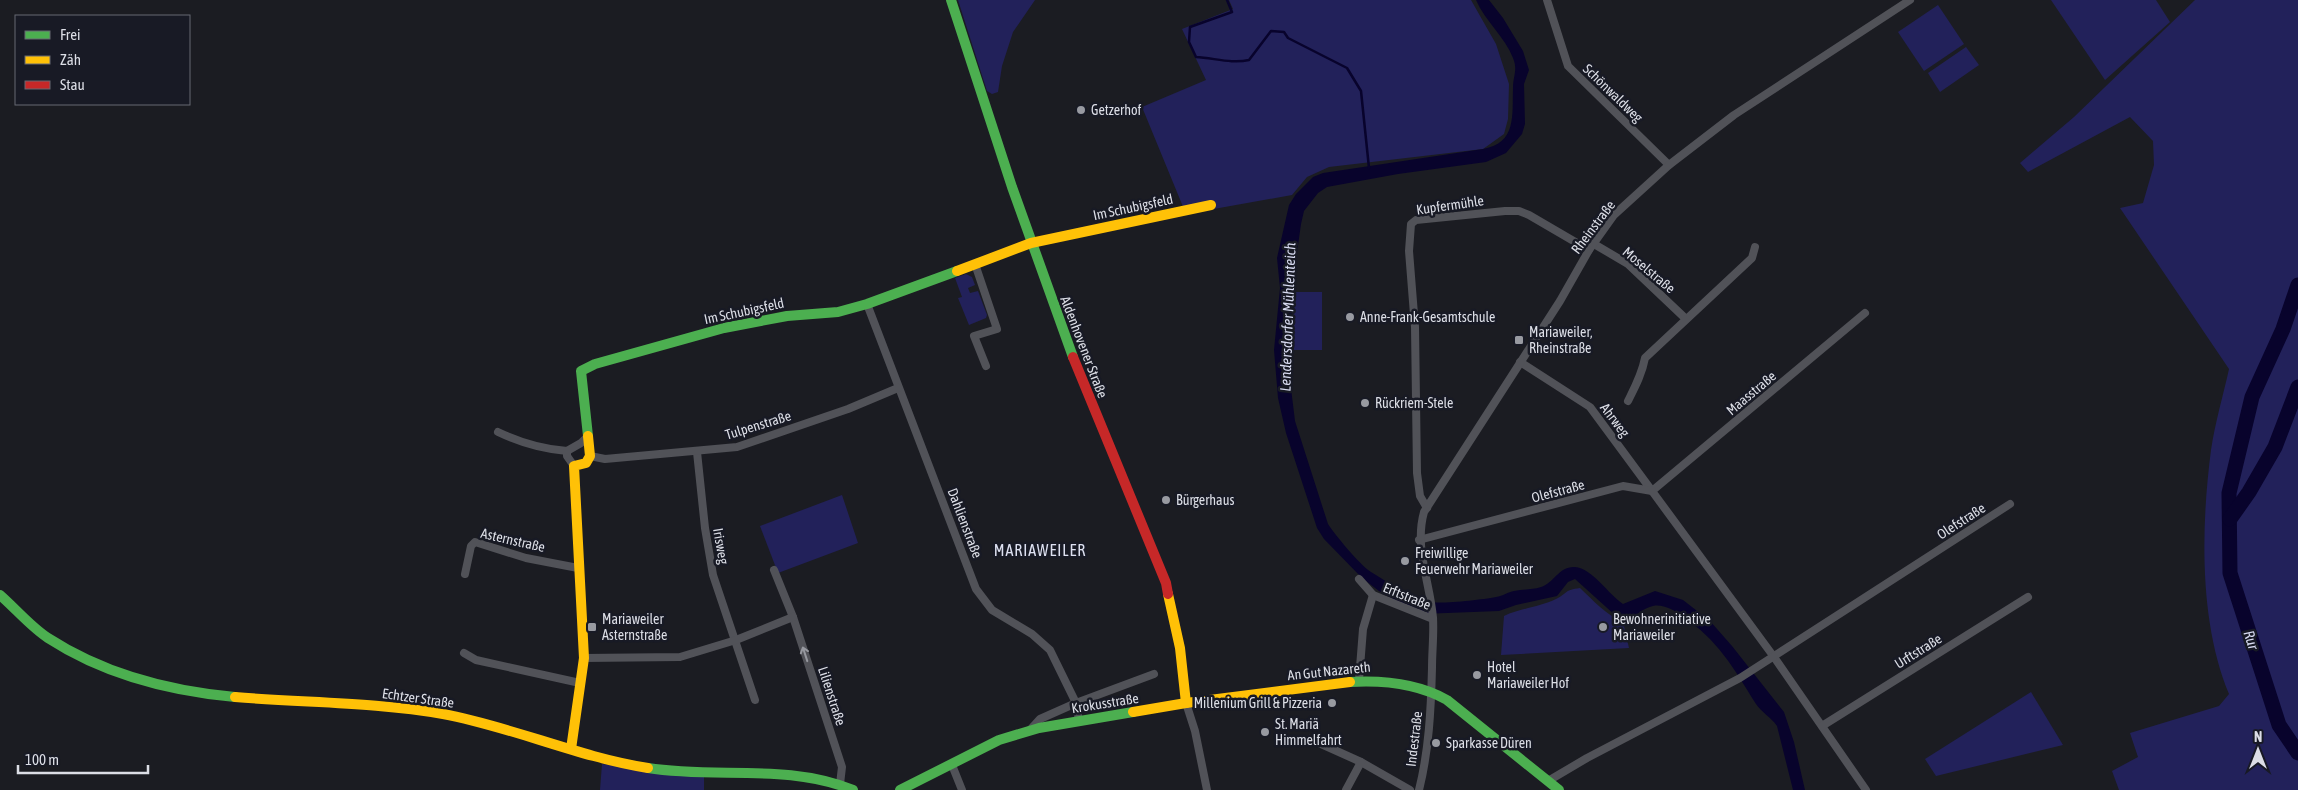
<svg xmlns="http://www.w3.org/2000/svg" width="2298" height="790" font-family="'Asap Condensed',sans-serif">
  <rect width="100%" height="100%" fill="#1b1c22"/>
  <g fill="#22215a">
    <polygon points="958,0 1035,0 1013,32 1002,66 998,92 992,94 987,91"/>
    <polygon points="1229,0 1471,0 1496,44 1509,84 1508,119 1504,134 1483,149 1329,167 1307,177 1292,195 1186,214 1142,107 1206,80 1182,29 1233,9"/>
    <polygon points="2051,0 2156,0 2170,22 2105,80"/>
    <path d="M2195,0H2298V790H2119L2112,771L2138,757L2130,733L2219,706L2229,694C2199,622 2201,527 2211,450C2215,423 2223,396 2229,369L2120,208L2143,203L2154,165L2153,141L2130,117L2028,172L2020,163L2074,117Z"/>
    <polygon points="1938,5 1964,44 1924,71 1898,32"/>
    <polygon points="1966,47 1979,65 1940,92 1928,73"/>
    <polygon points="966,274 972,277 975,285 968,288 970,293 978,291 987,315 986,318 969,325 958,298 962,297 955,278"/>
    <polygon points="1293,292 1322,292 1322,350 1294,350"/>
    <polygon points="842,495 858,543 778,573 760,526"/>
    <path d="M1580,588C1594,601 1606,615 1623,622L1629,648L1501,655L1504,616C1521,608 1540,607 1556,599C1568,593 1564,590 1580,588Z"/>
    <polygon points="2031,692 2063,745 1936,776 1925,759"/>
    <polygon points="602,764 704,775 704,790 600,790"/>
  </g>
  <path fill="#08032c" d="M1476,0H1489L1503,18L1523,51L1529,70L1524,84L1525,124L1522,134L1506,153L1486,162L1398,174L1327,187L1318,193L1304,211L1301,224L1294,274L1289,372L1295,421L1328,524C1336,536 1359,564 1371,572C1386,581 1411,599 1428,602C1444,604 1480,600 1496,597C1503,596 1508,592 1514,591C1523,589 1532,590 1541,587C1554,583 1559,566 1575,567C1592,568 1609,595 1623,604L1655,591L1683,600L1710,621L1732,646L1784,712L1794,742L1805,790H1793L1777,726C1771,717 1761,712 1756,704C1733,667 1718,640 1682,616C1674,610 1663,604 1653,606C1644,608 1637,614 1630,620L1616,616L1575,579L1568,582L1557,596L1516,605L1499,611L1421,614L1379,591L1362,578L1324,539L1317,528L1286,433L1278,398L1274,350L1280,288L1277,258L1289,205L1296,194L1313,177L1323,173L1483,149C1517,143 1512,115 1513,88C1513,76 1518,70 1513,58C1505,37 1485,21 1476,0Z"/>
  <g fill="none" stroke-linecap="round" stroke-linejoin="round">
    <path stroke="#08032c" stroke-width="2.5" d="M1227,0L1232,12L1190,27L1189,42L1196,57C1214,58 1232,64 1249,60L1271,31L1284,32L1288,38L1347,68L1361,91L1369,168"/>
    <g stroke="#08032c" stroke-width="15">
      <polyline points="2298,285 2283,329 2252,397 2229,493 2230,573 2279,725 2298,753"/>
      <polyline points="2230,519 2249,492 2275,447 2298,387"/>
    </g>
    <g stroke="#515258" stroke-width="8">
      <polyline points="1547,0 1568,66 1669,165"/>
      <polyline points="1594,244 1628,264 1686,319"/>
      <polyline points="975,264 997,329 974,336 986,366"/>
      <polyline points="867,304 976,589 992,610 1032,634 1050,650 1076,703 1079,721"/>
      <polyline points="1520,362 1590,407 1652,491 1865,313"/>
      <path d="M1628,401C1635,387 1642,374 1645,358L1752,258L1755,247"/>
      <path d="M498,432C521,443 542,449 567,451"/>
      <polyline points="697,452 705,528 713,575 755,700"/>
      <polyline points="590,456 605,459 737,447 848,409 898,388"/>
      <polyline points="574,466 567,456 567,451 581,443 588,436"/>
      <polyline points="1427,508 1420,496 1417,473 1415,327 1409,251 1411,224 1416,220 1505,211 1519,211 1529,215 1589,250"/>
      <polyline points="1419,540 1623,486 1652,491 1774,657 1866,790"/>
      <polyline points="774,570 793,617 842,767 840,784"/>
      <polyline points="465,574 471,546 475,542 526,558 578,568"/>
      <polyline points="1359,579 1373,595 1433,619"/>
      <polyline points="464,653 476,660 580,683"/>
      <polyline points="584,658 680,657 736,640 793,617"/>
      <polyline points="1359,680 1363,629 1373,595"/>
      <polyline points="1186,703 1195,731 1207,790"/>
      <polyline points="1822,726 2028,597"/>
      <polyline points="1030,730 1040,719 1076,703 1154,674"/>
      <polyline points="1310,739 1361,762 1410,790"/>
      <polyline points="952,765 962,790"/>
      <polyline points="1548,781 1587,758 1740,678 2010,504"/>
      <polyline points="1346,790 1361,762"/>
      <path d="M1419,790C1429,750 1431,709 1432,668C1432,651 1434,635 1433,618C1430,582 1414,548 1424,512L1560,301L1589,250L1614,215L1669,165L1734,115L1910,0"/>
    </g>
    <g stroke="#4caf50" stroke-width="10">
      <polyline points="951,0 1012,187 1073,357"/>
      <polyline points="588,436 581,371 595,364 724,328 787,316 838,312 867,304 957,271"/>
      <path d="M0,595C16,609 31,627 48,638C105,675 169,691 235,697"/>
      <path d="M1350,682C1384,680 1417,683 1447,700L1559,790"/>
      <path d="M648,768C716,779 787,763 853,790"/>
      <polyline points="900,790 999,740 1039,728 1133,712"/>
    </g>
    <g stroke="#ffc107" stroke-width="10">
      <polyline points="957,271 1031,243 1211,205"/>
      <polyline points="1168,594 1180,648 1186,703"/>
      <path d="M235,697C304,703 375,702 443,714C513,727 578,757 648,768"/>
      <polyline points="1133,712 1186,703 1350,682"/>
      <polyline points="571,749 584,658 574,466 586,463 590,456 588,436"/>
    </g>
    <polyline stroke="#c62828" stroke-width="10" points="1073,357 1166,583 1168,594"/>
  </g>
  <defs><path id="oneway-shaft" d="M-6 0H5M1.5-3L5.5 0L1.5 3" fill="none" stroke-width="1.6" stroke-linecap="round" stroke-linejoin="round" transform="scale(1.25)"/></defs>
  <use stroke="#96989f" href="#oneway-shaft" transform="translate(805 654) rotate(-108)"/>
  <g fill="#989aa1" stroke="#181a25" stroke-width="2">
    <circle cx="1081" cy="110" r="5"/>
    <circle cx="1350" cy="317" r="5"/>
    <rect x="1514" y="335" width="10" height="10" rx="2.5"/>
    <circle cx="1365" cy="403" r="5"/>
    <circle cx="1166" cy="500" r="5"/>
    <circle cx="1405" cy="561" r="5"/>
    <rect x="587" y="622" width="10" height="10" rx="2.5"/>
    <circle cx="1603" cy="627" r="5"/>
    <circle cx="1477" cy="675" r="5"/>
    <circle cx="1332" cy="703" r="5"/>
    <circle cx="1265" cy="732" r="5"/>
    <circle cx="1436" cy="743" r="5"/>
  </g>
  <g text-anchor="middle" stroke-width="5" stroke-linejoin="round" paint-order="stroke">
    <g font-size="14" fill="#dcdee6" stroke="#181a25">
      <text transform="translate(1613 93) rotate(44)" y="5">Schönwaldweg</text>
      <text transform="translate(1450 205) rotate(-8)" y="5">Kupfermühle</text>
      <text transform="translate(1133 207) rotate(-12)" y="5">Im Schubigsfeld</text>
      <text transform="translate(1593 227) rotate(-53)" y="5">Rheinstraße</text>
      <text transform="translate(1649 270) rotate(40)" y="5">Moselstraße</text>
      <text transform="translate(744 311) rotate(-12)" y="5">Im Schubigsfeld</text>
      <text transform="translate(1084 347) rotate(69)" y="5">Aldenhovener Straße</text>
      <text transform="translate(1751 393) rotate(-40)" y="5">Maasstraße</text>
      <text transform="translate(1615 420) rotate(53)" y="5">Ahrweg</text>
      <text transform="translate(758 425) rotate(-17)" y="5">Tulpenstraße</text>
      <text transform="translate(1558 491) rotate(-15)" y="5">Olefstraße</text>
      <text transform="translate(1961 521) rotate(-33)" y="5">Olefstraße</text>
      <text transform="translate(965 523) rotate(69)" y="5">Dahlienstraße</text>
      <text transform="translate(513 540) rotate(13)" y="5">Asternstraße</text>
      <text transform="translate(721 546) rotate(80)" y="5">Irisweg</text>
      <text transform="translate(1407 596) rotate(22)" y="5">Erftstraße</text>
      <text transform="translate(1918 651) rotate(-32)" y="5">Urftstraße</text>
      <text transform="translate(1329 671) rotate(-6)" y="5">An Gut Nazareth</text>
      <text transform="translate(832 696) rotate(72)" y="5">Lilienstraße</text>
      <text transform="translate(418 698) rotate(8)" y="5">Echtzer Straße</text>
      <text transform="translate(1105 703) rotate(-9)" y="5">Krokusstraße</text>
      <text transform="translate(1414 739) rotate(-83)" y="5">Indestraße</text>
    </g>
    <g font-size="14" fill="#dcdee6" stroke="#181a25" text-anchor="start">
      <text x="1091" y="115">Getzerhof</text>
      <text x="1360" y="322">Anne-Frank-Gesamtschule</text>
      <text x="1529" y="337">Mariaweiler,<tspan x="1529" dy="16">Rheinstraße</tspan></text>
      <text x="1375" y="408">Rückriem-Stele</text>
      <text x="1176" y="505">Bürgerhaus</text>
      <text x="1415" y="558">Freiwillige<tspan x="1415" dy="16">Feuerwehr Mariaweiler</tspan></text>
      <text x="602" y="624">Mariaweiler<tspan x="602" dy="16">Asternstraße</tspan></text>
      <text x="1613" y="624">Bewohnerinitiative<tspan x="1613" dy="16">Mariaweiler</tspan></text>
      <text x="1487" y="672">Hotel<tspan x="1487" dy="16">Mariaweiler Hof</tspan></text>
      <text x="1322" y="708" text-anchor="end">Millenium Grill &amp; Pizzeria</text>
      <text x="1275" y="729">St. Mariä<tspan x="1275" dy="16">Himmelfahrt</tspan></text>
      <text x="1446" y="748">Sparkasse Düren</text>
    </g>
    <g font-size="15" font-style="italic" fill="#d8dbf1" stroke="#181a25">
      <text transform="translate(1288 317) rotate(-88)" y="5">Lendersdorfer Mühlenteich</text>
      <text transform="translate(2251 640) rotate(72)" y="5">Rur</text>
    </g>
    <g font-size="16" letter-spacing="1" fill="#dee1f1" stroke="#181a25">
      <text x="1040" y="556">MARIAWEILER</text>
    </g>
  </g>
  <rect x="15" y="15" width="175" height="90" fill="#181a25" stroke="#666872"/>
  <rect x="25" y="31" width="25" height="8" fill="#4caf50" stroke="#666872"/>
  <text x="60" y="40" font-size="15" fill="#dcdee6">Frei</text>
  <rect x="25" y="56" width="25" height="8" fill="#ffc107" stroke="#666872"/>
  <text x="60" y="65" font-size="15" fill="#dcdee6">Zäh</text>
  <rect x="25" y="81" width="25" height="8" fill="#c62828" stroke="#666872"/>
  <text x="60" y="90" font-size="15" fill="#dcdee6">Stau</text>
  <g transform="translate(2258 750)" stroke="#181a25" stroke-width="4" paint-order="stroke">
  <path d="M0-4L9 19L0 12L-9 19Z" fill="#dcdee6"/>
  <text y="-8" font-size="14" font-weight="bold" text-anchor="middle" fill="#dcdee6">N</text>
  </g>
  <path d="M18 765v8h130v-8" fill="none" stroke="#dcdee6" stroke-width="2.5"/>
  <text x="25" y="765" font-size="15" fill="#dcdee6" stroke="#181a25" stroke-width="4" paint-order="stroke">100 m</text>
</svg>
